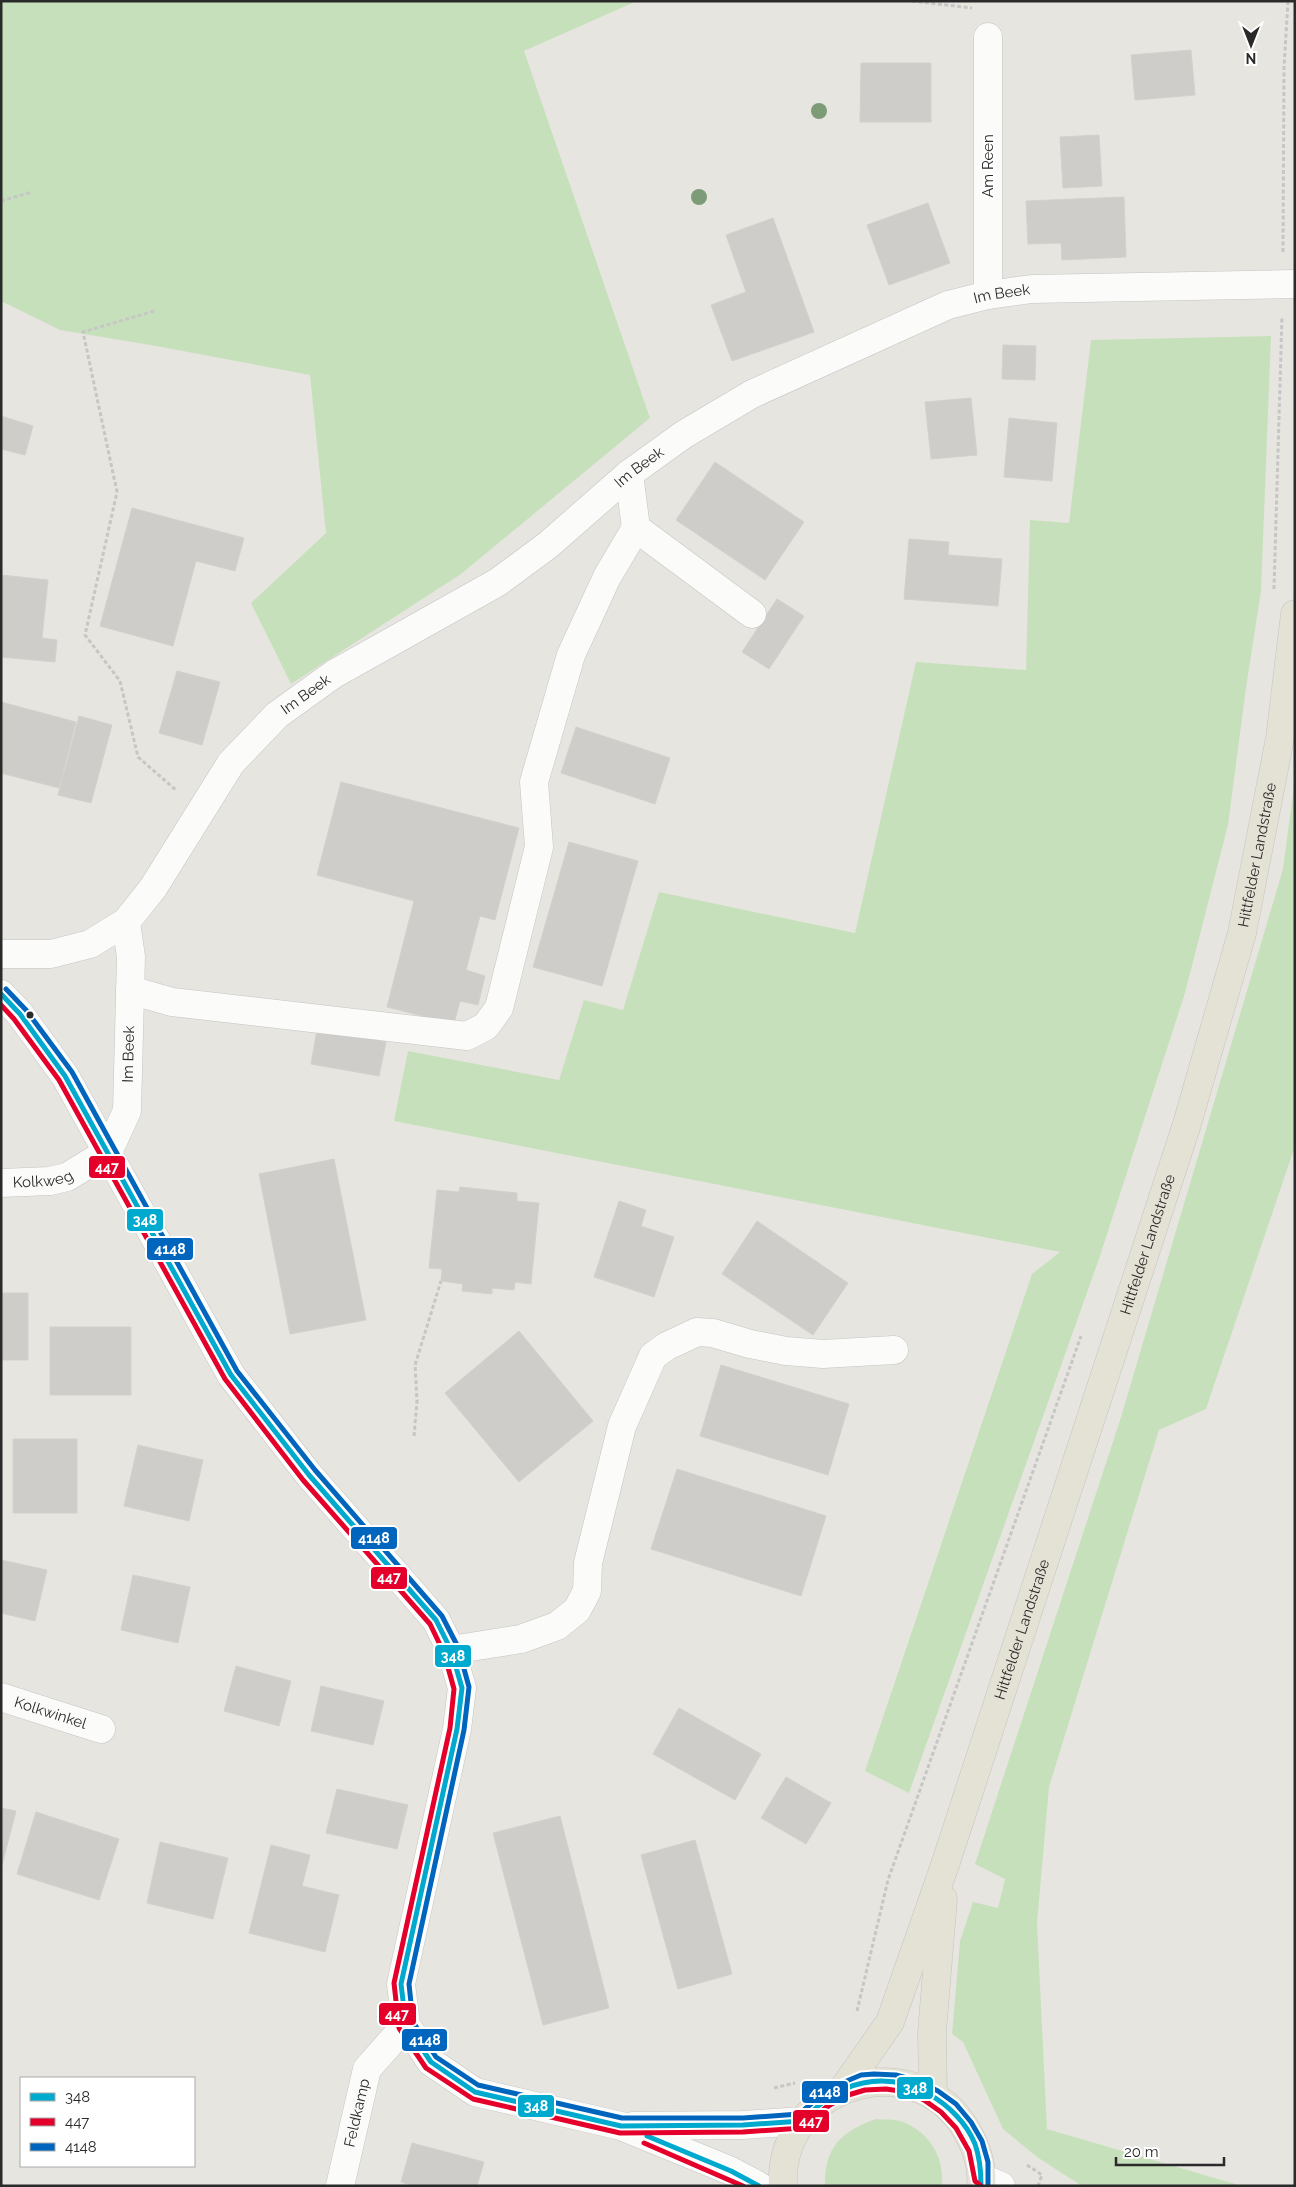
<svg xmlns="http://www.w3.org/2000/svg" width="1296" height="2187" font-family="Raleway,sans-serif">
  <rect width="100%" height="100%" fill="#e7e5e0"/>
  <g fill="#c7e0bc">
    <polygon points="1,1 637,1 524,51 650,418 461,574 291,684 251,603 326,533 310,375 156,346 60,330 1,301"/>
    <polygon points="1271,336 1261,591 1246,688 1228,825 1185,993 1099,1259 909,1793 865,1771 1032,1274 1060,1252 394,1121 408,1051 559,1080 584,1000 623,1010 659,892 855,933 916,662 1026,670 1030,520 1069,523 1091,340"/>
    <polygon points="1295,779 1295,1146 1206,1409 1159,1430 1049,1787 1037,1923 1047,2129 1242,2186 1082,2186 1037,2157 1003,2129 963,2042 952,2034 960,1941 973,1902 998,1908 1005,1879 975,1864 1121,1417 1283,869"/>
    <path d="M876,2119C882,2120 890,2119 896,2120C926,2127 945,2155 942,2186H825C824,2148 841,2131 876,2119Z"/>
  </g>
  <g fill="#cecdc9" stroke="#d2d1cc">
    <polygon points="1191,50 1195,95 1135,100 1131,55"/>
    <polygon points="861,63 931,63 931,122 860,122"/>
    <polygon points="1099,135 1102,186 1063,188 1060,137"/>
    <polygon points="1124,197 1126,257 1062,260 1061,243 1028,244 1026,201"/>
    <polygon points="928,203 950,263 889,285 867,225"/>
    <polygon points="773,218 814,332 732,361 711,305 746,292 726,235"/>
    <polygon points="1003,345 1036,346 1035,380 1002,379"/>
    <polygon points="971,398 977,455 931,459 925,402"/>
    <polygon points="1,416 33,426 25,455 1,449"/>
    <polygon points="1009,418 1057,423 1052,481 1004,477"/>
    <polygon points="715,462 804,522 765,580 676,520"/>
    <polygon points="132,508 244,538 235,571 196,561 173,646 100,626"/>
    <polygon points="909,539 949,542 948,555 1002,559 998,606 904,599"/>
    <polygon points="1,575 48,580 42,638 57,640 55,662 1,657"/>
    <polygon points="777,599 804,616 769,669 742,652"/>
    <polygon points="177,671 220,682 202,745 159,733"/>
    <polygon points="1,702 76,722 59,788 1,773"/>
    <polygon points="79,716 112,725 91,803 58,795"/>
    <polygon points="576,727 670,758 655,804 561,773"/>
    <polygon points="341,782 519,828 495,920 480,916 466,970 485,976 478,1005 460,1001 454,1024 387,1007 414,901 317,875"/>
    <polygon points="569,842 638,861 602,986 533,967"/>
    <polygon points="317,1030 386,1042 379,1076 311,1064"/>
    <polygon points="334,1159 366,1320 290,1334 259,1174"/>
    <polygon points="460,1187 517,1193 517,1201 539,1203 531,1284 515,1282 514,1290 492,1288 492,1294 462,1291 463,1284 441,1281 442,1269 429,1268 437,1190 459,1192"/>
    <polygon points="619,1201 646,1210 641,1226 674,1237 654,1297 594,1277"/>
    <polygon points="757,1221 848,1283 813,1335 722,1274"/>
    <rect x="1" y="1293" width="27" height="67"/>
    <rect x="50" y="1327" width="81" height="68"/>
    <polygon points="519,1331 593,1421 519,1482 445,1393"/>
    <polygon points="721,1365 849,1404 828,1475 700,1436"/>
    <rect x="13" y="1439" width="64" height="74"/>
    <polygon points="138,1445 203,1460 189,1521 124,1506"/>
    <polygon points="677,1469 826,1516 801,1596 651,1549"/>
    <polygon points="1,1560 47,1570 35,1621 1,1613"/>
    <polygon points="133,1575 190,1587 178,1643 121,1630"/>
    <polygon points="236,1666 291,1681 279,1726 224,1711"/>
    <polygon points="321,1686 384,1701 373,1745 311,1731"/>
    <polygon points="679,1708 761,1754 735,1800 653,1754"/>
    <polygon points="786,1777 831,1803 806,1844 761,1818"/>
    <polygon points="337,1789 408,1805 397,1849 326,1833"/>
    <polygon points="1,1808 16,1811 1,1869"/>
    <polygon points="36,1812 119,1839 99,1900 17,1874"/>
    <polygon points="560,1816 609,2008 543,2025 493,1833"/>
    <polygon points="695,1840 732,1974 678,1989 641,1855"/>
    <polygon points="160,1842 228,1858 213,1919 147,1903"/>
    <polygon points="271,1845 310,1855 302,1886 339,1895 325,1952 249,1933"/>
    <polygon points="412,2143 484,2162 477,2186 413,2186 401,2182"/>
  </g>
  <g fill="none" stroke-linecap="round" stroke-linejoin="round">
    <defs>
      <g id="minor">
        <polyline points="988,295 988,37"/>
        <polyline points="629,474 636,528 752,614"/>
        <path id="s1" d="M1,954H51L90,944L126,922L153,888L231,763L277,715L334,674L498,582L548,545L629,474L683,435L752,394L948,305L988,295L1032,289L1295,284"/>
        <polyline points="130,990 172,1002 467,1036 486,1026 499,1008 539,847 534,782 571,655 607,577 636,528"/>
        <polyline points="1,994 20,1014 65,1076 231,1375 309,1475 436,1620 451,1650 462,1688 457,1729 401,1984 406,2025 431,2062 475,2092 621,2126 731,2171 759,2186"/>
        <path id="s2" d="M108,1152L127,1111L131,957L126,922"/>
        <path id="s3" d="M1,1183L50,1181L67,1177L108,1152"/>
        <polyline points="451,1650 521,1639 557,1626 577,1610 587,1591 588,1563 622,1426 653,1356 667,1346 697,1332 713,1333 750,1344 786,1351 823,1354 894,1350"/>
        <path id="s4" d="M1,1697L101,1729"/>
        <polyline points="633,2126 743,2125 802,2121"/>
        <polyline points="982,2178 1001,2186"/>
        <path id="s5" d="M340,2186L367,2069L406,2025"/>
      </g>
      <g id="major">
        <path id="s6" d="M843,2089L890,2022L946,1862L1187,1124L1242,933L1280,738L1295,614"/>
        <polyline points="933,2095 932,2032 943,1899"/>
        <path d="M783,2186C778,2083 916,2042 967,2131C976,2147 983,2167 981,2186"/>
      </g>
    </defs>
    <use href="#minor" stroke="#c5c4c4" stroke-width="29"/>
    <use href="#major" stroke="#c4c3c1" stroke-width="29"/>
    <g stroke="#c6c6c5" stroke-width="3" stroke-dasharray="4 2.5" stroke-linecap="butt">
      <polyline points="912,1 972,8"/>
      <polyline points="1,201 32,192"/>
      <polyline points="1283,252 1284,68 1288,1"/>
      <polyline points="154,311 83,332 117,492 85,635 120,681 138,757 177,791"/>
      <polyline points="1274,589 1282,316"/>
      <polyline points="414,1436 417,1401 415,1365 441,1281"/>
      <polyline points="857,2011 888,1880 1081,1336"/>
      <polyline points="774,2088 795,2083"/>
      <polyline points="1027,2165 1042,2175 1038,2186"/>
    </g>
    <use href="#minor" stroke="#fbfbfa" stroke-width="28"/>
    <use href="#major" stroke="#e4e2d5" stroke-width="28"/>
    <defs>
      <g id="bus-1">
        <polyline points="1,994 20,1014 65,1076 231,1375 309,1475 436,1620 451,1650 462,1688 457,1729 401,1984 406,2025 431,2062 475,2092 621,2126 743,2125 802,2121"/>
        <path d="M802,2121C819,2104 838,2088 863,2083C907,2073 958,2103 975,2144C980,2158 981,2172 981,2186"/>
        <polyline points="647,2136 731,2171 759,2186"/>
      </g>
      <g id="bus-2">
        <polyline points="1,1005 14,1019 59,1080 225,1379 303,1480 430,1624 444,1653 454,1689 450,1728 394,1983 399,2028 426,2068 473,2099 620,2133 743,2132 803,2128 825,2108 845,2096 865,2090 886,2089 906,2092 924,2100 941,2112 956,2128 969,2151 975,2181 981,2186"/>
        <polyline points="644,2143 743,2186"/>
      </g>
      <polyline id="bus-3" points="6,989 26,1010 72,1072 237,1371 315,1470 442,1616 458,1647 469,1687 464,1730 409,1984 413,2022 436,2057 478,2085 622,2118 743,2118 799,2114 830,2088 861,2075 874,2074 896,2075 918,2081 938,2091 956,2104 971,2122 982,2141 988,2162 988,2186"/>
    </defs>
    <use href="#bus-1" stroke="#fff" stroke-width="9"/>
    <use href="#bus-2" stroke="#fff" stroke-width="9"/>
    <use href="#bus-3" stroke="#fff" stroke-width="9"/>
    <use href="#bus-1" stroke="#00a9ce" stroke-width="5"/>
    <use href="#bus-2" stroke="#e4002b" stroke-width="5"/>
    <use href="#bus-3" stroke="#0065bd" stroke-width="5"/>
  </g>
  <g fill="#7d9b77">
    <circle cx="819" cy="111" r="8"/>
    <circle cx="699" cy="197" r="8"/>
  </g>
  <circle fill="#2a2a2a" stroke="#fff" stroke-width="2" cx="30" cy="1015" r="4.5"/>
  <g text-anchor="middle" stroke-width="4" stroke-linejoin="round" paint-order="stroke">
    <g font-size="15" fill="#2a2a2a" stroke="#fff">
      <text transform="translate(988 166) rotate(-90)" y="5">Am Reen</text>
      <text dy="5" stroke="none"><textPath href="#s1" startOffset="1235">Im Beek</textPath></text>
      <text dy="5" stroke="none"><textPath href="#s1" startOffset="830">Im Beek</textPath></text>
      <text dy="5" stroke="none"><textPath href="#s1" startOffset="425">Im Beek</textPath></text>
      <text dy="5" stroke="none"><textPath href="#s6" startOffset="1306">Hittfelder Landstraße</textPath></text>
      <text dy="5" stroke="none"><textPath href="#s2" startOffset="102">Im Beek</textPath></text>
      <text dy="5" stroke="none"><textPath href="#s3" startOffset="42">Kolkweg</textPath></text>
      <text dy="5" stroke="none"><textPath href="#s6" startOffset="901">Hittfelder Landstraße</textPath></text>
      <text dy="5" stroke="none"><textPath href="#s6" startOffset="496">Hittfelder Landstraße</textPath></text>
      <text dy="5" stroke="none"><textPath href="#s4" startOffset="52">Kolkwinkel</textPath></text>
      <text dy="5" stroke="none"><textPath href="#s5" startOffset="75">Feldkamp</textPath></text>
    </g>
  </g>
  <g stroke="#fff" stroke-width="2">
    <rect x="88" y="1155" width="38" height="24" rx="5" fill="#e4002b"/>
    <rect x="126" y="1208" width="38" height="24" rx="5" fill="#00a9ce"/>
    <rect x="146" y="1237" width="48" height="24" rx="5" fill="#0065bd"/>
    <rect x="350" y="1526" width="48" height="24" rx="5" fill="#0065bd"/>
    <rect x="370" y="1566" width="38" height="24" rx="5" fill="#e4002b"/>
    <rect x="434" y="1644" width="38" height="24" rx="5" fill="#00a9ce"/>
    <rect x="378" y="2002" width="39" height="24" rx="5" fill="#e4002b"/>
    <rect x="401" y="2028" width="47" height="24" rx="5" fill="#0065bd"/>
    <rect x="896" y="2076" width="38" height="24" rx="5" fill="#00a9ce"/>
    <rect x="801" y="2080" width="48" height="24" rx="5" fill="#0065bd"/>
    <rect x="517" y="2094" width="38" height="24" rx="5" fill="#00a9ce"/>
    <rect x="792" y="2109" width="38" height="24" rx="5" fill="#e4002b"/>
  </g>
  <g font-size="14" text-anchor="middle" font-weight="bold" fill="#fff">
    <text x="107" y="1172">447</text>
    <text x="145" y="1225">348</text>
    <text x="170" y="1254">4148</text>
    <text x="374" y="1543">4148</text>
    <text x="389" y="1582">447</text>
    <text x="453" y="1661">348</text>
    <text x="397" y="2019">447</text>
    <text x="425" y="2045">4148</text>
    <text x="915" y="2093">348</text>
    <text x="825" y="2097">4148</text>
    <text x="536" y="2111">348</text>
    <text x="811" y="2126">447</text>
  </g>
  <rect width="1296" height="2187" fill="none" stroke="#2a2a2a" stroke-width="5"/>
  <rect x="20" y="2077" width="175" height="90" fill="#ffffff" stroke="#aaaaaa"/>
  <rect x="30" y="2093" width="25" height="8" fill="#00a9ce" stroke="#aaaaaa"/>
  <text x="65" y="2102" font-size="15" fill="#2a2a2a">348</text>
  <rect x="30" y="2118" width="25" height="8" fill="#e4002b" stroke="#aaaaaa"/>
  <text x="65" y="2127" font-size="15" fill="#2a2a2a">447</text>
  <rect x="30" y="2143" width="25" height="8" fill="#0065bd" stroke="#aaaaaa"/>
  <text x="65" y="2152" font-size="15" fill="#2a2a2a">4148</text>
  <g transform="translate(1251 45) rotate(180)" stroke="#ffffff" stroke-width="4" paint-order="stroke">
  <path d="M0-4L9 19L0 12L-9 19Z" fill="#2a2a2a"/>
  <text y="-8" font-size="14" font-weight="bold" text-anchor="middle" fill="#2a2a2a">N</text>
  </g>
  <path d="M1116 2157v8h108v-8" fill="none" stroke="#2a2a2a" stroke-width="2.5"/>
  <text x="1124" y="2157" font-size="15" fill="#2a2a2a" stroke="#ffffff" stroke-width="4" paint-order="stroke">20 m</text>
</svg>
